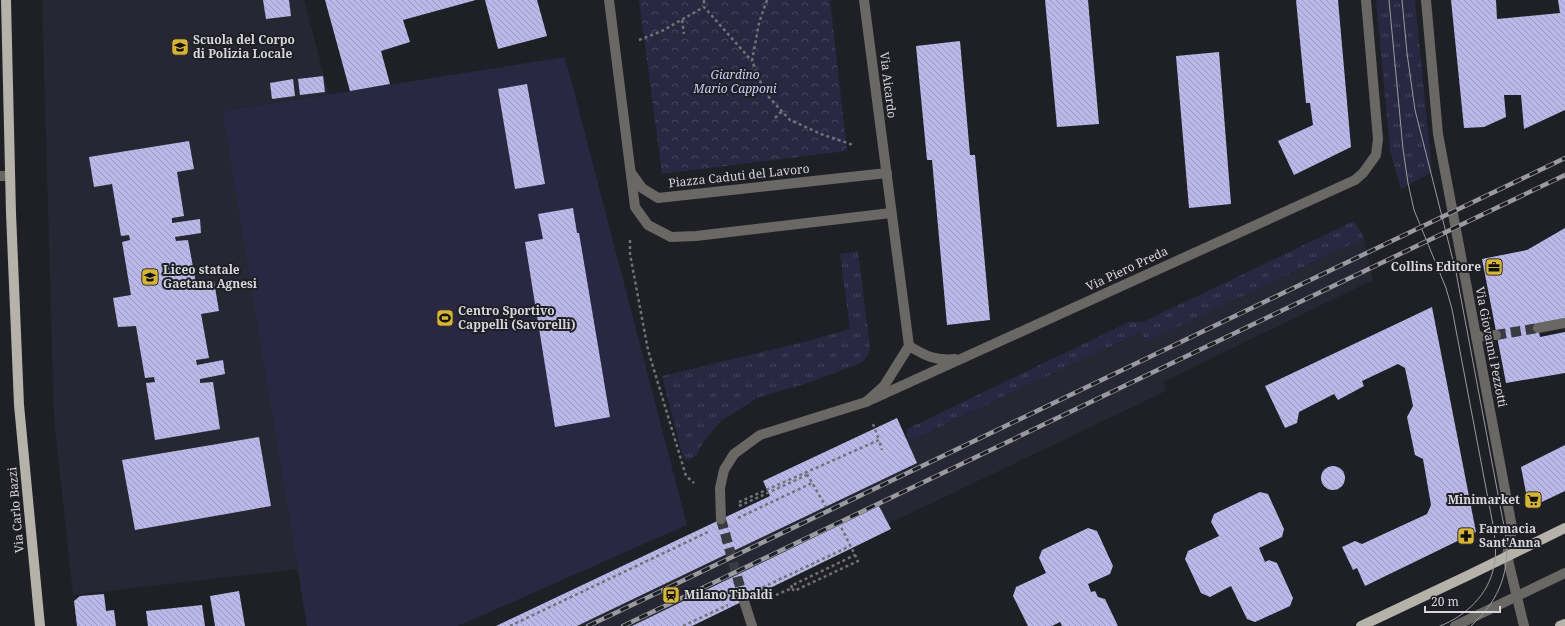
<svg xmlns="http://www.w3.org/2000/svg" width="1565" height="626" font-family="'Noto Serif',serif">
  <defs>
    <pattern id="grass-tufts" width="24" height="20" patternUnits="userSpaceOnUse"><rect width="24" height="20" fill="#292742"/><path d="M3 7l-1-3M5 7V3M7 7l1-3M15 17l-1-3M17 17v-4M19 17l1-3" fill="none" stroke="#47465d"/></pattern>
    <pattern id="park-crowns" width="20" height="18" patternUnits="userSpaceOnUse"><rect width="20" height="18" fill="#292742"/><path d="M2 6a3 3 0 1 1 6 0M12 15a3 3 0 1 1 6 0" fill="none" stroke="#47465d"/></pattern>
    <pattern id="building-back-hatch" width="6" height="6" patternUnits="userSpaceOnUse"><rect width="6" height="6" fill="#b9b8e8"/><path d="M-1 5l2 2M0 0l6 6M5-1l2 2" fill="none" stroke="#9b9abe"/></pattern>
  </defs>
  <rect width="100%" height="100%" fill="#1f1f26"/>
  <g fill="#272733">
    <polygon points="42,0 304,0 329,94 222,111 299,569 73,595 54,419"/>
    <polygon points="1364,238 1373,280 1163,382 1166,391 675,626 521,626 1141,332 1146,342"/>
  </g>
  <g fill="url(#grass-tufts)">
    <polygon points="1376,0 1415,0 1432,172 1401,189 1390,150"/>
    <polygon points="1354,221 1364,238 1146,342 1141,332 908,442 907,429 1129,322 1143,322"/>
    <polygon points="858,251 870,349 867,357 861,363 808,383 759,397 721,421 702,444 697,455 690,460 686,460 683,457 662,376 800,343 850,329 840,254"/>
  </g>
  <polygon fill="url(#park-crowns)" points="639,0 830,0 847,151 662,174"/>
  <polygon fill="#292742" points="565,57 687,525 458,626 307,626 222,111"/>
  <g fill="url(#building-back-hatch)">
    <polygon points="263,0 289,0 291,16 266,19"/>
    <polygon points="325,0 476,0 403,20 410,42 381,51 390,84 350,91"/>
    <polygon points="485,0 537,0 547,36 498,49"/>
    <polygon points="1045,0 1088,0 1099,124 1057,127"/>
    <polygon points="1296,0 1338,0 1351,147 1294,175 1278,141 1313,125 1310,103 1306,103"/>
    <polygon points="1451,0 1496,0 1497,19 1560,13 1558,0 1565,0 1565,110 1524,129 1521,95 1504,95 1506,117 1484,127 1464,128"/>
    <polygon points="960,41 970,155 975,155 990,320 947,325 932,160 927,160 916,46"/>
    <polygon points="1219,52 1231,204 1189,208 1176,56"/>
    <polygon points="323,76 325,92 300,95 298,79"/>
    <polygon points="293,79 295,96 272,99 270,83"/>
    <polygon points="527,84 545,184 515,189 498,89"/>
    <polygon points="189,141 194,169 177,172 184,216 172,218 172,223 200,219 201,233 175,237 176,241 188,240 196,283 214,281 219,311 201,314 209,358 196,360 197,365 223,360 225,374 200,379 200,383 213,382 220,429 155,440 146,383 155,382 154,377 145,378 136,326 118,327 113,298 131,295 122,242 130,240 129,235 121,236 112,184 94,187 89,157"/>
    <polygon points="573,208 577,233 579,233 610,417 555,427 525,242 543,239 538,214"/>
    <polygon points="1565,228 1565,319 1538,328 1540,337 1565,332 1565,373 1506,383 1482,259 1527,250"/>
    <polygon points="1432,307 1476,532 1365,586 1357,568 1353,570 1342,547 1355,541 1362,544 1427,514 1431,505 1423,459 1415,455 1407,417 1413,406 1405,368 1398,364 1362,381 1364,386 1338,400 1334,394 1299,412 1297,423 1285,428 1265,386"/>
    <polygon points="897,418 917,463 577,626 496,626 770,496 763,481"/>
    <polygon points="259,437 271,506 135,530 122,460"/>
    <polygon points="1565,445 1565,491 1529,508 1521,467"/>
    <circle cx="1333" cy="478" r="12"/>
    <polygon points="1260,492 1268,494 1284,529 1282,537 1259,548 1265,562 1269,560 1277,563 1293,598 1290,606 1255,622 1247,619 1231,586 1210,597 1201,593 1185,559 1188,551 1219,536 1211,522 1214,514"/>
    <polygon points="879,506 891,529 692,626 632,626"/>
    <polygon points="1088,528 1097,531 1113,566 1110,574 1088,584 1091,592 1095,591 1098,597 1105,599 1118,626 1062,626 1060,622 1052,626 1028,626 1013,596 1016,587 1046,573 1039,558 1042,550"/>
    <polygon points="239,591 245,626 215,626 210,596"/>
    <polygon points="104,594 106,611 114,610 116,626 77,626 74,601 80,596"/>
    <polygon points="202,605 205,626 148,626 146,611"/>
  </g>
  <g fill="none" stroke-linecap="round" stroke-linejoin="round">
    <g stroke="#3a3a41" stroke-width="10" stroke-dasharray="10 5" stroke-linecap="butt">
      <polyline points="1496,335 1538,328"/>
      <polyline points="721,519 744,601"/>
    </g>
    <g stroke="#717177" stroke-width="2.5" stroke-dasharray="3 3" stroke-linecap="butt">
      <polyline points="704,0 704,7 752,61"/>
      <polyline points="767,0 759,23 752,61 765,93 790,120 821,134 853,145"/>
      <polyline points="682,20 684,34"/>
      <polyline points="639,40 662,31 704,7"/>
      <polyline points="775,118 782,111"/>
      <polyline points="630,240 630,254 648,350 686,476 694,483"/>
      <polyline points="873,424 879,440"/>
      <polyline points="807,474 826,507"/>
      <polyline points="739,502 879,440 882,450"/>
      <polyline points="739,506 807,475"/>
      <polyline points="738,518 812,483"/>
      <polyline points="792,588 791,585 795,584 855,555"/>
      <polyline points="757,590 850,546"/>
      <polyline points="765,600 792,588 794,591 858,561 840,525"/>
      <polyline points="510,626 708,532"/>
      <polyline points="683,626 728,605"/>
    </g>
    <g stroke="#696864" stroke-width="10">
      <polyline points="609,0 635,207 648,225 671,237 696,236 891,213"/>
      <polyline points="1426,0 1438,134 1511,522 1512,528 1507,556 1524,626"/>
      <polyline points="632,174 642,188 658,198 887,173"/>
      <polyline points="0,176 10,176"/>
      <polyline points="1538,328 1565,323"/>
      <polyline points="1476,337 1496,335"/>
      <path d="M909,346C926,356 935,361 955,359"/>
      <polyline points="866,402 1355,180 1363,173 1376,155 1378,139 1366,0"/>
      <polyline points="721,519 720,488 724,470 734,454 760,435 866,402 884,386 909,346 864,0"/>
      <polyline points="744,601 752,626"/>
      <polyline points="1455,626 1565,573"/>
    </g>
    <g stroke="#b4b2a9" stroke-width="10">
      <polyline points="6,0 11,213 19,405 40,626"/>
      <polyline points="1361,626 1469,575 1565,528"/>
      <polyline points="1560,626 1565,624"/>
    </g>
    <g stroke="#9a9aa0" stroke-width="1">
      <path d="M1389,0L1403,149L1408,183L1414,210L1446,288L1452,309L1493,525C1495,539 1497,553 1494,566C1489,594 1466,616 1440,626"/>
      <path d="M1402,0L1407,53L1415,110L1456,272L1507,542C1508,578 1497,602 1471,626"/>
    </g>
    <defs>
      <g id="rail">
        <polyline points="588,626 1565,158"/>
        <polyline points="623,626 1565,175"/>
      </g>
    </defs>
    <use href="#rail" stroke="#9a9aa0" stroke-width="4.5"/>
    <use href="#rail" stroke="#1f1f26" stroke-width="3" stroke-dasharray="9" stroke-linecap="butt"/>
  </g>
  <defs>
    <symbol id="school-square" viewBox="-11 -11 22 22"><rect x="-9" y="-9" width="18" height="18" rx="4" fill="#d6b534" stroke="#1f1f26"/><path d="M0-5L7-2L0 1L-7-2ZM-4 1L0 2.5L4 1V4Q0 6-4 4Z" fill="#111"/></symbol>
    <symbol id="office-square" viewBox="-11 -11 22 22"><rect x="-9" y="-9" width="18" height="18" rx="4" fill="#d6b534" stroke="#1f1f26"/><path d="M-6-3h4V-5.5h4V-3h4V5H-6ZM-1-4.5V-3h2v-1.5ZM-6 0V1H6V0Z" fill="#111"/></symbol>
    <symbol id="stadium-square" viewBox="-11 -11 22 22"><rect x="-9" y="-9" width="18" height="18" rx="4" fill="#d6b534" stroke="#1f1f26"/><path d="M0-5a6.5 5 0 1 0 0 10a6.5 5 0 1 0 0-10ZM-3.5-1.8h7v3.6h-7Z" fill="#111"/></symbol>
    <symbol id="supermarket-square" viewBox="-11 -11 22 22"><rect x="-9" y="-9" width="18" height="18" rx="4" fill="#d6b534" stroke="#1f1f26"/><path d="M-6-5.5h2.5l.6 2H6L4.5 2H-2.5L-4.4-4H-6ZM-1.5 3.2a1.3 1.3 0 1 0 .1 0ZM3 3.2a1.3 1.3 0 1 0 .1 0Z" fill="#111"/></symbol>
    <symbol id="pharmacy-square" viewBox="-11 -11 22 22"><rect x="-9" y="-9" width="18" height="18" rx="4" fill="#d6b534" stroke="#1f1f26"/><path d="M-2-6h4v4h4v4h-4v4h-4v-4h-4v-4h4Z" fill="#111"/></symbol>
    <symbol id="station-square" viewBox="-11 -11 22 22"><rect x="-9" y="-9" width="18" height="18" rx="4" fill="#d6b534" stroke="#1f1f26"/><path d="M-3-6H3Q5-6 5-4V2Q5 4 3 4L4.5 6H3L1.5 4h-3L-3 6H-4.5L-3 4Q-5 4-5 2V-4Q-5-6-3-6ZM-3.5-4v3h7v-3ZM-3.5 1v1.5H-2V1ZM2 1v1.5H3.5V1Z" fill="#111"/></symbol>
  </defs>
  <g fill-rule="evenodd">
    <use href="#school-square" x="170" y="37" width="20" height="20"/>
    <use href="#office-square" x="1484" y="257" width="20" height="20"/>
    <use href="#school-square" x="140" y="267" width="20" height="20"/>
    <use href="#stadium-square" x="435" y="308" width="20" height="20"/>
    <use href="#supermarket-square" x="1523" y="490" width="20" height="20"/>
    <use href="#pharmacy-square" x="1456" y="526" width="20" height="20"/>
    <use href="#station-square" x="661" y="585" width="20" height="20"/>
  </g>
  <g text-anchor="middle" stroke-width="4" stroke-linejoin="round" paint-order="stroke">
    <g font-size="12" font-weight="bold" fill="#d6d6dc" stroke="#1f1f26" text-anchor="start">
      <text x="193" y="44">Scuola del Corpo<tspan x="193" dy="14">di Polizia Locale</tspan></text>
      <text x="1481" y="271" text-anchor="end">Collins Editore</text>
      <text x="163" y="274">Liceo statale<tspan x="163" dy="14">Gaetana Agnesi</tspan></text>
      <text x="458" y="315">Centro Sportivo<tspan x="458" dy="14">Cappelli (Savorelli)</tspan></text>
      <text x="1520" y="504" text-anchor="end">Minimarket</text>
      <text x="1479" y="533">Farmacia<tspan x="1479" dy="14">Sant'Anna</tspan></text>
      <text x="684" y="599">Milano Tibaldi</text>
    </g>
    <g font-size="12" font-style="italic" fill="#cccbf6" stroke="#1f1f26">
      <text x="735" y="79">Giardino<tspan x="735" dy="14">Mario Capponi</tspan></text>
    </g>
    <g font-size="12" fill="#d6d6dc" stroke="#1f1f26">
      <text transform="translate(888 85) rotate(83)" y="4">Via Aicardo</text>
      <text transform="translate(739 176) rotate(-6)" y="4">Piazza Caduti del Lavoro</text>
      <text transform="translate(1127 269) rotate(-25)" y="4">Via Piero Preda</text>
      <text transform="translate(1491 347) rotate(79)" y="4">Via Giovanni Pezzotti</text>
      <text transform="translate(16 510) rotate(-95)" y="4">Via Carlo Bazzi</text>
    </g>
  </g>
  <path d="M1425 606v6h75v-6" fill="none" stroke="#d6d6dc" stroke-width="2"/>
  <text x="1431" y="606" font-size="12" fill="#d6d6dc" stroke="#1f1f26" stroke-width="3" paint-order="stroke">20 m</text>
</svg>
